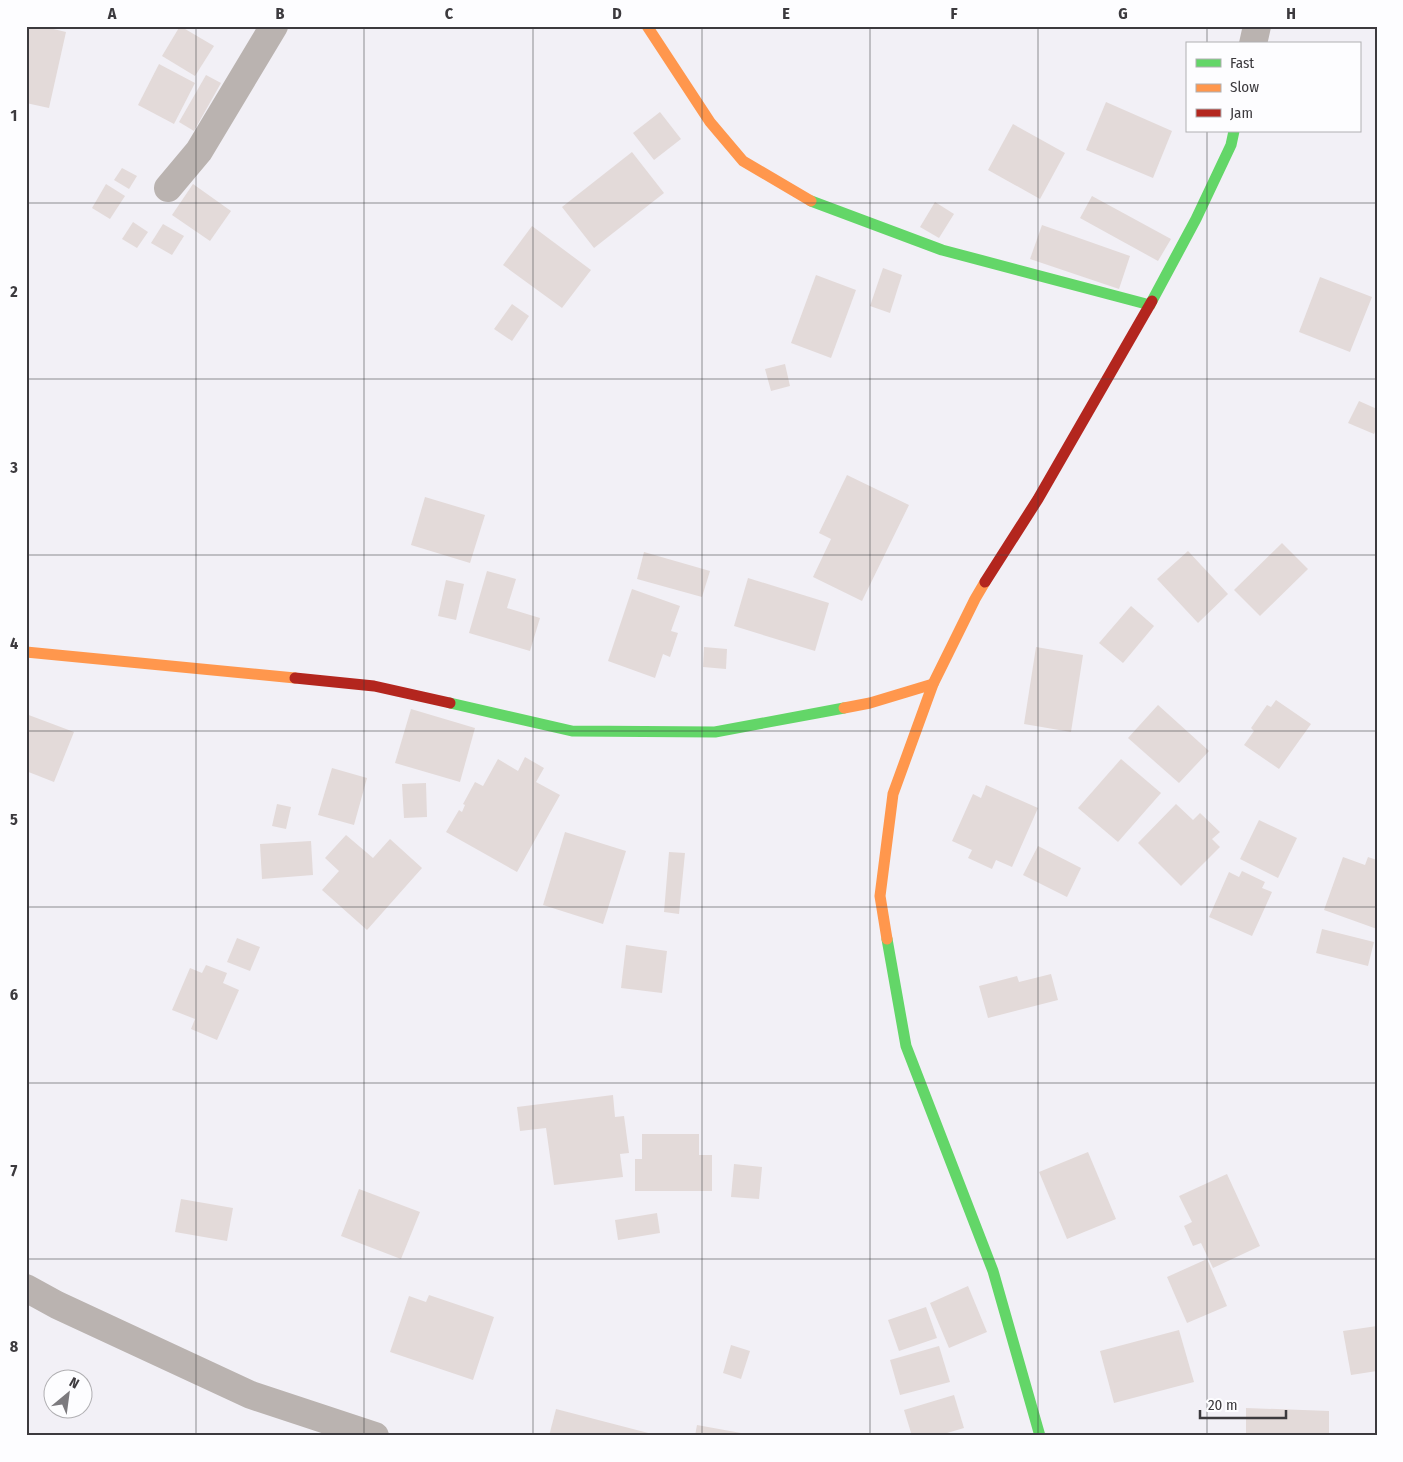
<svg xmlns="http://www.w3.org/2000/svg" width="1403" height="1462" font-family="'Fira Sans Condensed',sans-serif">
  <rect width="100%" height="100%" fill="#f2f0f6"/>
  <g fill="#e3dad9">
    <polygon points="26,26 41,26 66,32 49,108 26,103"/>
    <polygon points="180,26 214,46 195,76 162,56"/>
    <polygon points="159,64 195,83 174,124 138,105"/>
    <polygon points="206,75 221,83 194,131 179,122"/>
    <polygon points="1106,102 1172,131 1153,178 1086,150"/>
    <polygon points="660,112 681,139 654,160 633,133"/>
    <polygon points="1013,124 1065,153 1040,199 988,170"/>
    <polygon points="632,152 664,193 594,248 562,207"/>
    <polygon points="122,168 137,176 129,189 114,180"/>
    <polygon points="106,184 125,196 110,219 92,208"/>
    <polygon points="193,184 231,211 210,241 172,215"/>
    <polygon points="1092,196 1171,239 1158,261 1080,218"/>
    <polygon points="935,202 954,214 939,238 920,227"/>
    <polygon points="133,222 148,232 137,248 122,239"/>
    <polygon points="163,224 184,236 172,255 151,243"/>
    <polygon points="1042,225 1130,256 1119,289 1030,259"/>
    <polygon points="532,226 591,270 562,308 503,265"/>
    <polygon points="883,268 902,275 890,313 870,306"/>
    <polygon points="816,275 856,290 831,358 791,343"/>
    <polygon points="1320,277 1372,297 1350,352 1299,332"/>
    <polygon points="512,304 529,316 512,341 494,329"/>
    <polygon points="785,364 790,386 771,391 765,369"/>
    <polygon points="1359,401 1377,409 1377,428 1374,434 1348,423"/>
    <polygon points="847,475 909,505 862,601 813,577 831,539 819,533"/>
    <polygon points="425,497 485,515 470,563 411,545"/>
    <polygon points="1282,543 1308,569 1260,616 1234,590"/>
    <polygon points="1188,551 1228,594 1198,623 1157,579"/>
    <polygon points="644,552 710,571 702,597 637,579"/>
    <polygon points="487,571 516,579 507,608 540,618 530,651 469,633"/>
    <polygon points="748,578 829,603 815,651 734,626"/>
    <polygon points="446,580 464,584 456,620 438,616"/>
    <polygon points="632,589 680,606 671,631 678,633 670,657 663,654 655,678 608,661"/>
    <polygon points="1131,606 1154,626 1123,663 1099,643"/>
    <polygon points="704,647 727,649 726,669 703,667"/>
    <polygon points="1036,647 1083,655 1071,732 1024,724"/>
    <polygon points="1276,700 1311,724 1279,769 1244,745 1254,731 1251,728 1267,705 1271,707"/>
    <polygon points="1158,705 1209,751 1179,783 1128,738"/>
    <polygon points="411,709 475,728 460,782 395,763"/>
    <polygon points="26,714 74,732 54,782 26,771"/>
    <polygon points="525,757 544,768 536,782 560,795 517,872 446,832 459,810 462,812 465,805 463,804 475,782 483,786 498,759 518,771"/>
    <polygon points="1121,759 1161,793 1118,842 1078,808"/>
    <polygon points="332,768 367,778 354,825 318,815"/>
    <polygon points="426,783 427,817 404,818 402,784"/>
    <polygon points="986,785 1038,808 1012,867 996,860 992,869 968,858 972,850 952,841 973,794 981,798"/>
    <polygon points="277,804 291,807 286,829 272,826"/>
    <polygon points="1176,804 1193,820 1200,813 1220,832 1212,839 1220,847 1181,886 1138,843"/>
    <polygon points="1259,820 1297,838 1278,878 1240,859"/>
    <polygon points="565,832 626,851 603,924 543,905"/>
    <polygon points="346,835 373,858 390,839 422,868 367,930 322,890 339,871 325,858"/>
    <polygon points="311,841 313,875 262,879 260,844"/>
    <polygon points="1038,846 1081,868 1067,897 1023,875"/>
    <polygon points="669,852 685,853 679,914 664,912"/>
    <polygon points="1343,857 1365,865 1368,857 1377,860 1377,929 1324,910"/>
    <polygon points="1242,871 1265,882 1262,888 1272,892 1252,936 1209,917 1229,872 1239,877"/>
    <polygon points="1322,929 1374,942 1368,966 1316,953"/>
    <polygon points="237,938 260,947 250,971 227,962"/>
    <polygon points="626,945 667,951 662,993 621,988"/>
    <polygon points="206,965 227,973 223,983 239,990 217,1040 191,1029 195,1019 172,1010 190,968 202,973"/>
    <polygon points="1051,974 1058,1000 988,1018 979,986 1017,976 1019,982"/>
    <polygon points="613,1095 615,1117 624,1116 629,1153 620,1154 623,1177 554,1185 546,1128 520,1131 517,1107"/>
    <polygon points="642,1134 699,1134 699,1155 712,1155 712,1191 635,1191 635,1159 642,1159"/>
    <polygon points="1088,1152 1116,1219 1067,1239 1039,1172"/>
    <polygon points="734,1164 762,1167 759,1199 731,1197"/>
    <polygon points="1227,1174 1260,1246 1213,1268 1201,1243 1193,1246 1184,1226 1192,1222 1179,1196"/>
    <polygon points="359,1189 420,1212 401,1259 341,1236"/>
    <polygon points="181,1199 233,1208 227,1241 175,1232"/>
    <polygon points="657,1213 660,1233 618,1240 615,1220"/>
    <polygon points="1207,1259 1227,1306 1187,1323 1167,1277"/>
    <polygon points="968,1286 987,1332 949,1348 930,1303"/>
    <polygon points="429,1295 494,1317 473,1380 390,1352 409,1296 426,1302"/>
    <polygon points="926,1307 937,1338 899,1351 888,1320"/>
    <polygon points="1377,1326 1377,1371 1351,1375 1343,1331"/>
    <polygon points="1179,1330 1194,1382 1114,1403 1100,1351"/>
    <polygon points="731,1345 750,1351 741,1379 723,1373"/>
    <polygon points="939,1346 950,1382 900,1395 890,1360"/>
    <polygon points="954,1395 964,1428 937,1436 912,1436 904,1410"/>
    <polygon points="1246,1408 1329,1411 1329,1436 1246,1436"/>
    <polygon points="556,1409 656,1435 656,1436 549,1436"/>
    <polygon points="697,1425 741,1433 740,1436 695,1436"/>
  </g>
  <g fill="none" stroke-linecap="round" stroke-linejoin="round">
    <g stroke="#bab3b0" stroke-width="28">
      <polyline points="1253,44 1257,26"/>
      <polyline points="168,188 199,151 274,26"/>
      <polyline points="26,1288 57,1305 251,1395 375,1436"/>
    </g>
    <g stroke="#63d668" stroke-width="11">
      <polyline points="811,201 942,250 1150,305"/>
      <polyline points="1152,301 1196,219 1231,145 1234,131"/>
      <polyline points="450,703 572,731 715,732 844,708"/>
      <polyline points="887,939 906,1046 993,1271 1040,1436"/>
    </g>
    <g stroke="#ff974d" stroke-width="11">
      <polyline points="647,26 710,122 743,161 811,201"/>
      <polyline points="26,652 295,678"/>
      <polyline points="844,708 870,703 933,684"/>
      <polyline points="887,939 880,896 893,794 933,684 975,599 985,582"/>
    </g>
    <g stroke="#b3261e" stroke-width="11">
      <polyline points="985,582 1038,499 1152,301"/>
      <polyline points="295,678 374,686 450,703"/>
    </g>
  </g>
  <path fill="none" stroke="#3c3a3e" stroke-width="1" stroke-opacity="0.55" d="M196,26V1436M364,26V1436M533,26V1436M702,26V1436M870,26V1436M1038,26V1436M1207,26V44M1207,131V1436M26,203H1377M26,379H1377M26,555H1377M26,731H1377M26,907H1377M26,1083H1377M26,1259H1377"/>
  <rect width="1403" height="1462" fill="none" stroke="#fdfdff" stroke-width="55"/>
  <rect x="1186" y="42" width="175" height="90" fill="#fdfdff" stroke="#b0afb2"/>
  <rect x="1196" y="59" width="25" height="8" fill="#63d668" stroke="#b0afb2"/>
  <text x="1230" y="68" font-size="15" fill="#3c3a3e">Fast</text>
  <rect x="1196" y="84" width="25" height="8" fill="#ff974d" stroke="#b0afb2"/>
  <text x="1230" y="92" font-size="15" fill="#3c3a3e">Slow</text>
  <rect x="1196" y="109" width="25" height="8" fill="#b3261e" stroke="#b0afb2"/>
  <text x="1230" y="118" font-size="15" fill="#3c3a3e">Jam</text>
  <g transform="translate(68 1394) rotate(29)"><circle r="24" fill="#fdfdff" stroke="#b0afb2"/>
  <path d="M0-4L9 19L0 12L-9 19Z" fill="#7c7a7e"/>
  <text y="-8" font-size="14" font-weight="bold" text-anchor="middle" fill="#3c3a3e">N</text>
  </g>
  <path d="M1200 1410v8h86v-8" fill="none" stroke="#3c3a3e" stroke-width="2.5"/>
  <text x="1208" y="1410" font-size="15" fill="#3c3a3e" stroke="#fdfdff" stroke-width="4" paint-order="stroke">20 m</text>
  <rect x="28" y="28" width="1348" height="1406" fill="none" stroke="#3c3a3e" stroke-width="2"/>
  <g font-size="16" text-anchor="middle" font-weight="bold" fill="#3c3a3e">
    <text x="112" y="19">A</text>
    <text x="280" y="19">B</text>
    <text x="449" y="19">C</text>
    <text x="617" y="19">D</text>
    <text x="786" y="19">E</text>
    <text x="954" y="19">F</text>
    <text x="1123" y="19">G</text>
    <text x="1291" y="19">H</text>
    <text x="14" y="121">1</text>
    <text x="14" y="297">2</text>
    <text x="14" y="473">3</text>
    <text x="14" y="649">4</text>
    <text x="14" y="825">5</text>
    <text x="14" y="1000">6</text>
    <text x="14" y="1176">7</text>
    <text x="14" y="1352">8</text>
  </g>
</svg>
